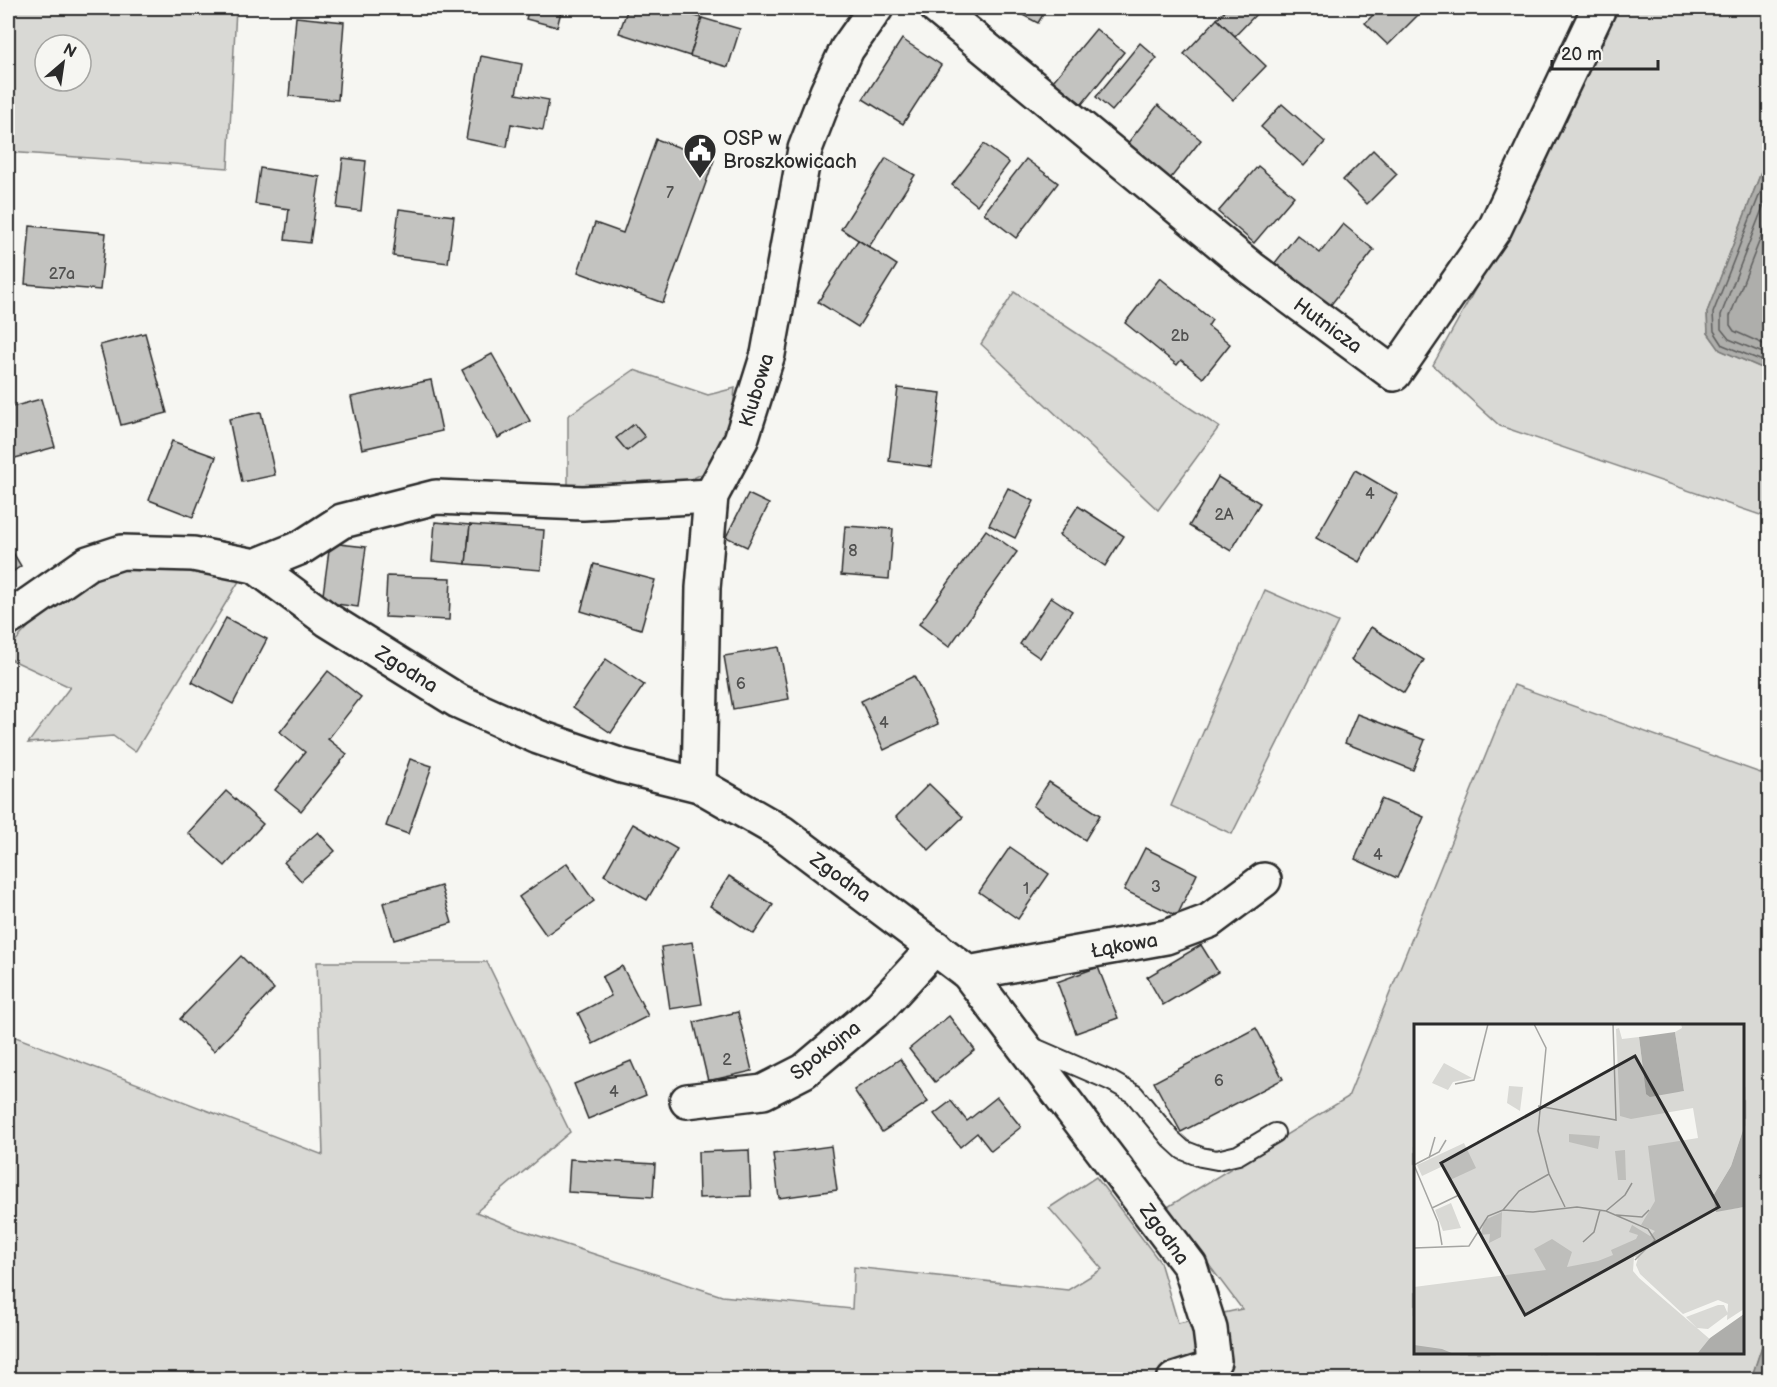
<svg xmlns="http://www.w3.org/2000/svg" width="1777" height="1387" font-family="'Balsamiq Sans',sans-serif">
  <rect width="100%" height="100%" fill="#f6f6f2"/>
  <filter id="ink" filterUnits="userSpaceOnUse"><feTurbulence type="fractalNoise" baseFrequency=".0167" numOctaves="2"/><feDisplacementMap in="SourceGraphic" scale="12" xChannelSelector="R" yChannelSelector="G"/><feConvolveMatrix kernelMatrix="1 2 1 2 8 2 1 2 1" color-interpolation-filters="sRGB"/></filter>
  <g filter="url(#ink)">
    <g fill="#d9d9d5" stroke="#828280" stroke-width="1.5" fill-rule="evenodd">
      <path d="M8,8H236L228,168L8,152ZM45,45H81V81H45Z"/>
      <polygon points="1618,8 1769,8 1769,152 1707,312 1708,333 1720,350 1769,371 1769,518 1500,426 1433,365 1532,187"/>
      <polygon points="1014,292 1219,427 1158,510 981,344"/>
      <polygon points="634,370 708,395 735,388 731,430 706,472 671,489 568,494 568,416"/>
      <polygon points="104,566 186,568 241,578 135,752 113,736 28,743 70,687 8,658 8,649 55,598"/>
      <polygon points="1265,590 1338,622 1232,834 1171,806"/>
      <path d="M1514,685L1769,776V1325L1751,1380L8,1379V1034L323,1155L317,962H487L570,1132L476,1212L521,1230L722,1296L852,1309L854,1267L1068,1290L1102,1269L1049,1208L1096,1177L1160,1262L1178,1323L1242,1309L1166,1208L1348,1097ZM1416,1026H1742V1352H1416Z"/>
    </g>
    <g fill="#aeaeab" stroke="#7a7a78" stroke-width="1.5">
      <polygon points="1769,152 1769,371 1720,350 1708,333 1707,312"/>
      <polygon points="1769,1325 1769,1379 1751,1379"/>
    </g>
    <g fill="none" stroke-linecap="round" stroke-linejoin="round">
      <g stroke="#5f5f5e" stroke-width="1.5">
        <polyline points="1770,168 1713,313 1714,331 1723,345 1770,364"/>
        <polyline points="1770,189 1721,315 1721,329 1729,339 1770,356"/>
        <polyline points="1770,214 1730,316 1730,325 1734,331 1770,347"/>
      </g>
    </g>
    <g fill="#c3c3c0" stroke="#2b2b2b" stroke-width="1.5">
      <polygon points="529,8 562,8 557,27 526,19"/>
      <polygon points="628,8 670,8 702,18 690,56 619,33"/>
      <polygon points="1009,8 1047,8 1038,23"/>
      <polygon points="1228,8 1262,8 1235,36 1217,19"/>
      <polygon points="1380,8 1425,8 1388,45 1365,23"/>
      <polygon points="296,17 344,22 338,100 289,96"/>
      <polygon points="702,18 740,29 728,67 690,56"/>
      <polygon points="1217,19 1266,66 1233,100 1184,54"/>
      <polygon points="1096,29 1124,52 1082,104 1053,81"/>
      <polygon points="902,39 941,65 903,124 863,99"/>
      <polygon points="1140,43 1157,58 1112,111 1096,97"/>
      <polygon points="481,56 522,64 516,94 549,100 543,130 511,124 507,147 466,139"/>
      <polygon points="1282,104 1325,142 1304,166 1261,127"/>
      <polygon points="1158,105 1201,140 1170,179 1127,144"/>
      <polygon points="656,139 714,160 663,303 578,272 595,223 623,233"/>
      <polygon points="984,144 1009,163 977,205 952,185"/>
      <polygon points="1373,150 1397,174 1367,204 1343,180"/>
      <polygon points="343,158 366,161 361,211 337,208"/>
      <polygon points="886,158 915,175 869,247 841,229"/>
      <polygon points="1026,159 1058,183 1016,238 984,213"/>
      <polygon points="1258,166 1294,196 1254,243 1218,212"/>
      <polygon points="260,168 320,177 310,243 285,240 289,209 255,204"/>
      <polygon points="399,209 454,216 448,263 393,256"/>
      <polygon points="1343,224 1374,250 1329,307 1274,264 1297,235 1320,253"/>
      <polygon points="30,226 106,233 100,290 25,284"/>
      <polygon points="858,240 897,265 858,327 818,302"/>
      <polygon points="1160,278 1212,320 1208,326 1230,344 1203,378 1181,360 1177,365 1125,323"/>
      <polygon points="145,333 167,413 121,425 100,345"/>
      <polygon points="492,354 530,421 498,438 462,370"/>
      <polygon points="431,380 442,431 362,449 351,397"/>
      <polygon points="898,388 941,393 932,467 889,461"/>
      <polygon points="41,399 55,447 8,460 8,408"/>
      <polygon points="261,412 275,475 242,482 229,419"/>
      <polygon points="634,424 645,437 627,451 616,438"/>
      <polygon points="172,441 216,457 193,517 149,500"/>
      <polygon points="1355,470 1398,495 1359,562 1316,538"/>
      <polygon points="1218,477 1260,503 1231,551 1189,526"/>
      <polygon points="1008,488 1034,501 1015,538 989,525"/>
      <polygon points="748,494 769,504 747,547 726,537"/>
      <polygon points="1078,506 1124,536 1105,566 1059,535"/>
      <polygon points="435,522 470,525 466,564 432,561"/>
      <polygon points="470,525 544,530 541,570 466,564"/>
      <polygon points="845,526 893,529 889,579 841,575"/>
      <polygon points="986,530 1017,552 949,647 919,624"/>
      <polygon points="330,543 366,547 358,607 322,602"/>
      <polygon points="8,544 21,566 8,575"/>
      <polygon points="594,564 655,580 641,629 581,611"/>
      <polygon points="387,576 451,578 449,620 385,617"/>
      <polygon points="1051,597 1072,611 1040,658 1020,644"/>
      <polygon points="226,618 267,639 233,704 192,682"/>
      <polygon points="1371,627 1424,660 1404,693 1351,660"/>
      <polygon points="779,647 789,699 733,709 724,656"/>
      <polygon points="606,659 644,685 611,733 573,707"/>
      <polygon points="328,671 361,697 328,739 347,754 301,811 275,790 305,752 280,732"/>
      <polygon points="914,676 938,724 884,750 861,701"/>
      <polygon points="1357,714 1425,740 1413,770 1345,743"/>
      <polygon points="410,759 432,766 408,834 386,826"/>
      <polygon points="1049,782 1100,815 1085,840 1033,806"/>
      <polygon points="929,784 963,817 929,850 896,817"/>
      <polygon points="226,791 263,824 225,866 188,833"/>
      <polygon points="1381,799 1424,817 1397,878 1355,859"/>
      <polygon points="633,824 677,849 647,900 604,875"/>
      <polygon points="318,832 335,851 301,881 284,862"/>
      <polygon points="1010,847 1049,874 1018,919 979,892"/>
      <polygon points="1145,848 1197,874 1177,916 1124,890"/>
      <polygon points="567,863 594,901 546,935 519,897"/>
      <polygon points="729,876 773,905 754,934 710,906"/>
      <polygon points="441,886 452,923 394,940 383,903"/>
      <polygon points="692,942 702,1004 670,1009 661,947"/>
      <polygon points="1201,945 1218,972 1163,1005 1147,977"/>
      <polygon points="241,956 274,989 214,1051 180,1019"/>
      <polygon points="622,966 648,1016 593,1044 578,1013 611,996 602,977"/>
      <polygon points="1098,967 1118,1018 1076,1033 1057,982"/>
      <polygon points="738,1012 752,1071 708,1081 694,1022"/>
      <polygon points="949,1016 975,1050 935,1082 909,1049"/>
      <polygon points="1256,1028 1283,1079 1181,1132 1154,1082"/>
      <polygon points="900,1059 928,1102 882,1132 854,1090"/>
      <polygon points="631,1061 646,1095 588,1119 574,1084"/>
      <polygon points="997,1097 1021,1127 991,1151 977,1133 960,1147 934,1114 951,1101 967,1121"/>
      <polygon points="831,1146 837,1190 779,1198 773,1154"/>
      <polygon points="749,1150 751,1196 699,1198 698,1152"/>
      <polygon points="570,1159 655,1164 653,1197 568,1192"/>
    </g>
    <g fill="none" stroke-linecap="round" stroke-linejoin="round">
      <defs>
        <polyline id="service" points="1028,1045 1111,1081 1134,1094 1171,1139 1183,1150 1201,1157 1217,1160 1238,1155 1275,1133"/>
        <g id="minor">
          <polyline points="937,8 1251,268 1394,374 1495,228 1599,8"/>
          <polyline points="255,566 302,547 342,521 436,497 583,503 711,496"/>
          <polyline points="8,619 88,563 122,552 193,554 255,566 328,620 458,701 538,737 622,766 699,785 781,832 968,973 1190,1266 1210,1329 1214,1361 1205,1370 1174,1380"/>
          <polyline points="699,785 703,588 711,496 741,440 768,354 805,149 827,92 847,49 876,8"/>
          <polyline points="968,973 1166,937 1209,921 1264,880"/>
          <polyline points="687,1101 763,1092 804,1071 881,1006 935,947"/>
        </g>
      </defs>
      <use href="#service" stroke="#2b2b2b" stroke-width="22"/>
      <use href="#minor" stroke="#2b2b2b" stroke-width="38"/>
      <use href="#service" stroke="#f6f6f2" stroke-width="18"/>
      <use href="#minor" stroke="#f6f6f2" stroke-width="33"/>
    </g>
  </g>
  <defs>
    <symbol id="civic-pin" viewBox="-11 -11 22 30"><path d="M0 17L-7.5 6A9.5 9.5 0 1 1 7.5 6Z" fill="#2b2b2b" stroke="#f6f6f2"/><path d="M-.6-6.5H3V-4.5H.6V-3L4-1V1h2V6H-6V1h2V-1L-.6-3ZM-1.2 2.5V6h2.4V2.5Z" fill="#fff"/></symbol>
  </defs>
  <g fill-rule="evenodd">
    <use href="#civic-pin" x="681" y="131" width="38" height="52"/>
  </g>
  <g text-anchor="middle" stroke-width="4.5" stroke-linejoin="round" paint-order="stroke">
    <g font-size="16" fill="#515150">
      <text x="670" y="198">7</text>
      <text x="62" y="279">27a</text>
      <text x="1180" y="341">2b</text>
      <text x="1370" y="499">4</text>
      <text x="1224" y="520">2A</text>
      <text x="853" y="556">8</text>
      <text x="741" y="689">6</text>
      <text x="884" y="728">4</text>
      <text x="1378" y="860">4</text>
      <text x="1156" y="892">3</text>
      <text x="1026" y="894">1</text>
      <text x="727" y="1065">2</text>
      <text x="1219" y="1086">6</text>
      <text x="614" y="1097">4</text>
    </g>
    <g font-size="20" fill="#2b2b2b" stroke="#f6f6f2" text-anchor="start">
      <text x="723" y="145">OSP w<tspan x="723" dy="23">Broszkowicach</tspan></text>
    </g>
    <g font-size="20" fill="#2b2b2b" stroke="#f6f6f2">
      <text transform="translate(1328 325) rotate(36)" y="7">Hutnicza</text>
      <text transform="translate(756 390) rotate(-73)" y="7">Klubowa</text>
      <text transform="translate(407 669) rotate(32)" y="7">Zgodna</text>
      <text transform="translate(841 877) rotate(36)" y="7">Zgodna</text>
      <text transform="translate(1124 945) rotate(-10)" y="7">Łąkowa</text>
      <text transform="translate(825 1050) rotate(-38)" y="7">Spokojna</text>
      <text transform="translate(1165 1234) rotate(54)" y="7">Zgodna</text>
    </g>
  </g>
  <g transform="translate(1414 1024)">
    <rect width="330" height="330" fill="#f6f6f2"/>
    <path d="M267,0H330V103L317,142L299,172L302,187L330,183V285L313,296L314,280L304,276L269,290L226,250L222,241L224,234L220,233L219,247L225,254L298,317L283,330H0V263L132,246L120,225L138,215L158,228L153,243L184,237L199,231L197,226L222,215L224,211L215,208L218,201L236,212L241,207L227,201L241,177L234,122L284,114L279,84L217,95L206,92L202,5L205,4L208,15L225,13L232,70L270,67L261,8L268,4ZM30,39L58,54L39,58L34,66L18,59ZM95,62L109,63L106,87L93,79ZM155,110L186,112L184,125L155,118ZM50,119L62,144L36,156L29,142L8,152L3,141ZM211,126L212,156H204L201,127ZM37,179L47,204L29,207L21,186ZM88,188L87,213L75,219L76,210L67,211L69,201L73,195ZM304,281H310L314,290L294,305L283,304L272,293Z" fill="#d9d9d5"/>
    <path d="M261,8L270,67L236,73L232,70L225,13ZM330,103V183L302,188L299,172L317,142ZM330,290V330H283L296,314ZM0,321L28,325L40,330H1Z" fill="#aeaeab"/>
    <path fill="none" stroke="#a5a5a2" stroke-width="1.5" d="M120,0L132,24L124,107L135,150L151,183M41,60L60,56L74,0M124,82L202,96L199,0M15,134L21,113M0,141L24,198L28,221M0,141L25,128L32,116M18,184L45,171M89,186L105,167L135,150M192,187L211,171L218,159M202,191L228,193L235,186M169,218L180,208L186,186M0,224L55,222L74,192L89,186L119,188L163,183L192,187L234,205L241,216L221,236"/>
    <path fill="#2b2b2b" fill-opacity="0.15" stroke="#2b2b2b" stroke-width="3" d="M221,32L305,183L111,291L27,139Z"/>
    <rect width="330" height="330" fill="none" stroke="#2b2b2b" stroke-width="3"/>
  </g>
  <rect width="1777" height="1387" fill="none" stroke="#f6f6f2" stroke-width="30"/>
  <rect x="15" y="15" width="1747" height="1357" fill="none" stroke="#2b2b2b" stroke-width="2" filter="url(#ink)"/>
  <g transform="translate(63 63) rotate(29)"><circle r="28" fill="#f6f6f2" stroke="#a5a5a2" stroke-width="1.5"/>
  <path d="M0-4.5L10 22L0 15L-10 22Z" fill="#2b2b2b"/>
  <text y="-9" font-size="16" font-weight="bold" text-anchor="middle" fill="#2b2b2b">N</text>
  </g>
  <path d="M1552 60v9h106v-9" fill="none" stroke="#2b2b2b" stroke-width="3"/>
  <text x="1561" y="60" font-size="18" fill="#2b2b2b" stroke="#f6f6f2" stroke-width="4.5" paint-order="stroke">20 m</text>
</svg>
